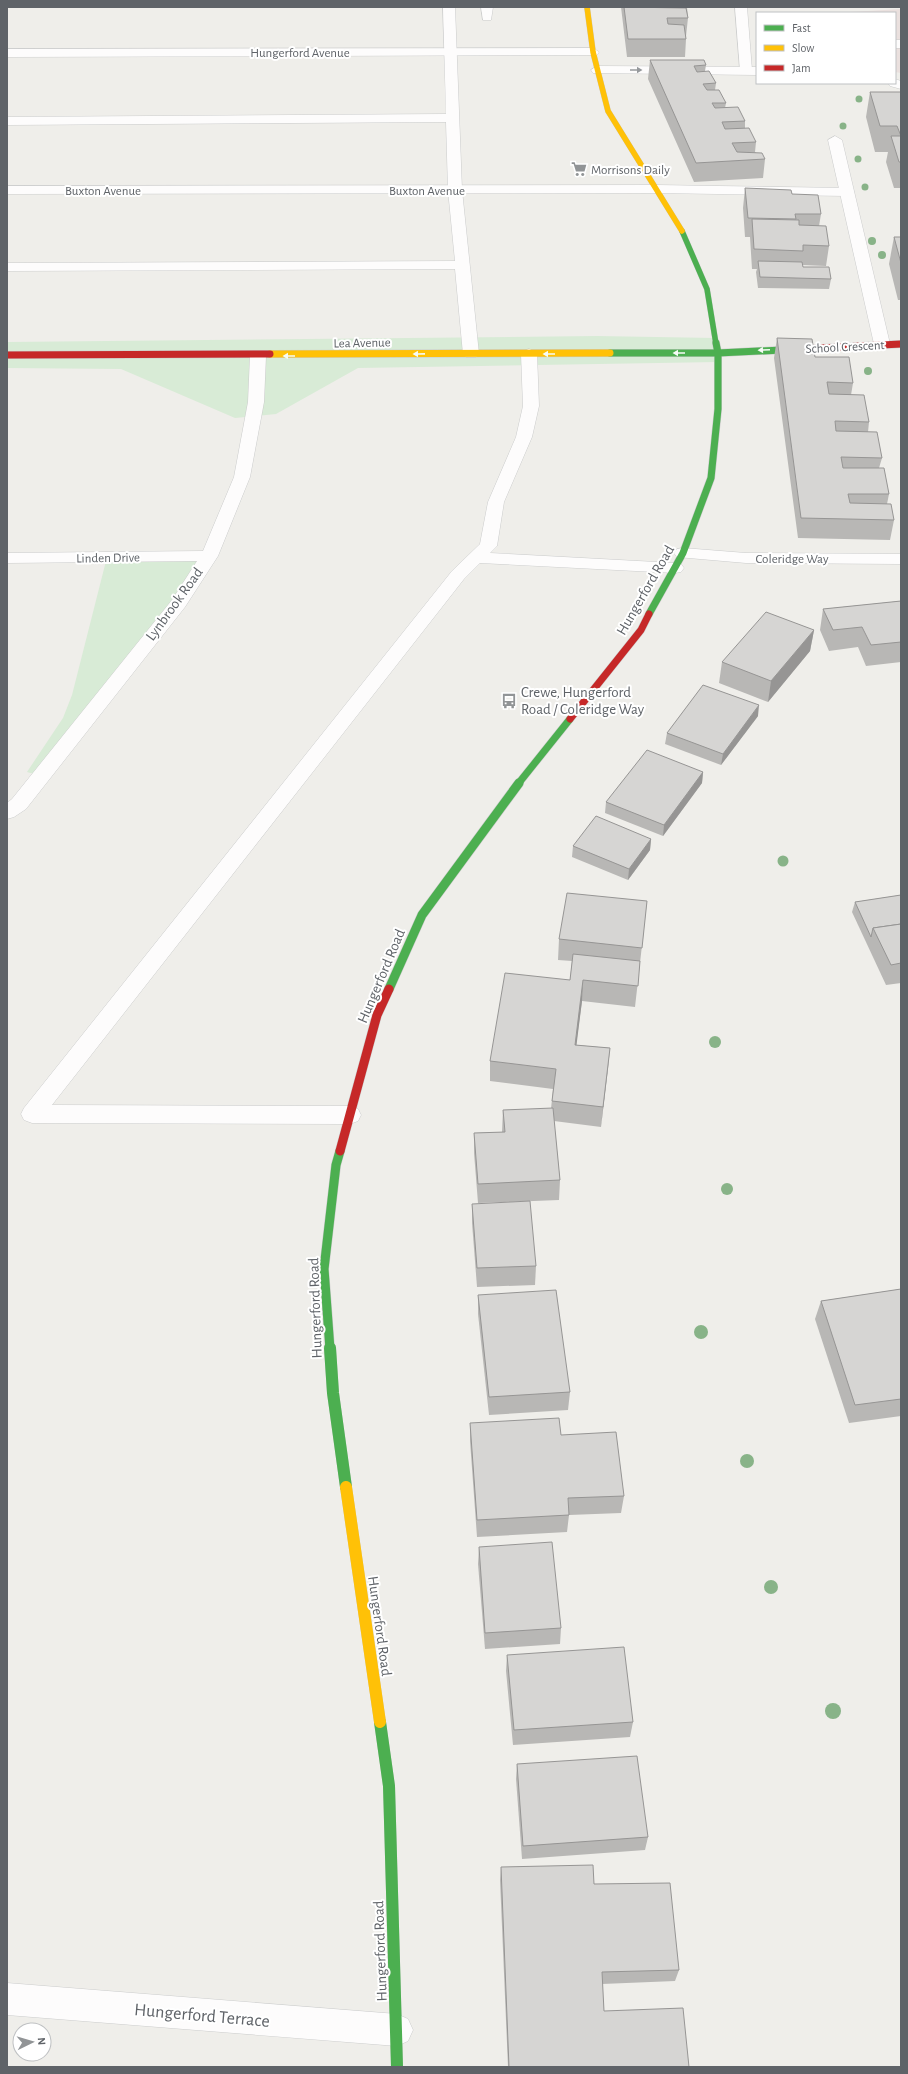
<svg xmlns="http://www.w3.org/2000/svg" width="908" height="2074" font-family="'Alegreya Sans',sans-serif">
  <rect width="100%" height="100%" fill="#efeeea"/>
  <polygon fill="#eae0de" points="901,9 901,73 895,72 895,13 834,13"/>
  <g fill="#d8ebd6">
    <polygon points="597,336 715,338 718,362 358,368 276,414 235,418 121,369 7,368 7,342"/>
    <polygon points="209,556 41,776 27,772 63,718 72,695 107,557"/>
  </g>
  <g fill="none" stroke-linecap="round" stroke-linejoin="round">
    <defs>
      <g id="lane">
        <polygon points="443,7 455,7 462,190 479,354 476,357 466,357 463,354 455,269 7,271 7,263 455,261 448,190 446,122 7,125 7,117 446,114"/>
        <polygon points="481,7 493,7 491,20 483,20"/>
        <polygon points="735,7 747,7 752,70 746,74 740,70"/>
        <rect x="895" y="40" width="6" height="8"/>
        <polygon points="835,136 842,140 890,344 887,347 877,347 874,344 828,140"/>
        <polygon points="529,349 534,351 537,354 539,406 532,437 504,502 497,546 490,553 675,563 681,564 684,568 681,572 675,573 480,563 464,579 52,1105 350,1106 358,1109 361,1115 358,1121 350,1124 32,1123 24,1120 21,1114 24,1108 452,571 480,544 488,502 516,437 523,406 521,354 524,351"/>
      </g>
      <g id="street">
        <polygon points="593,48 599,52 597,55 7,57 7,49"/>
        <polygon points="597,66 757,67 757,75 593,73 591,70"/>
        <polygon points="895,79 901,81 901,89 890,86 888,83 895,83"/>
        <polygon points="656,185 847,188 852,189 854,192 852,195 847,196 656,193 7,194 7,186"/>
        <polygon points="258,351 263,353 266,356 264,402 250,477 218,556 185,607 26,809 14,817 7,819 7,803 12,799 172,600 197,561 7,563 7,553 203,551 234,477 248,402 250,356 253,353"/>
        <polygon points="683,548 746,553 901,554 901,564 746,563 677,557 674,553 677,549"/>
        <polygon points="7,1983 397,2014 408,2019 413,2030 408,2041 397,2046 7,2015"/>
      </g>
      <polyline id="fast-far3" points="682,231 707,289 716,344"/>
      <g id="fast-far2">
        <polyline points="610,353 718,353 803,349"/>
        <polyline points="649,614 683,553 711,478 718,409 718,353 716,343"/>
        <polyline points="518,784 570,719"/>
      </g>
      <g id="fast-far1">
        <polyline points="389,989 422,915 519,783"/>
        <polyline points="330,1349 324,1269 336,1165 340,1151"/>
      </g>
      <g id="fast">
        <polyline points="330,1348 333,1393 346,1487"/>
        <polyline points="380,1722 389,1786 397,2067"/>
      </g>
      <polyline id="slow-far2" points="587,7 593,52 608,111 682,231"/>
      <polyline id="slow-far1" points="270,354 610,353"/>
      <polyline id="slow" points="346,1487 380,1722"/>
      <g id="jam-far1">
        <polyline points="803,349 901,344"/>
        <polyline points="7,355 270,354"/>
        <polyline points="570,719 641,630 649,614"/>
      </g>
      <polyline id="jam" points="340,1151 377,1015 389,989"/>
    </defs>
    <use href="#lane" stroke="#cbcccc" stroke-width="1"/>
    <use href="#street" stroke="#cbcccc" stroke-width="1"/>
    <use href="#fast-far3" stroke="#cacacb" stroke-width="6"/>
    <use href="#fast-far2" stroke="#cacacb" stroke-width="8"/>
    <use href="#fast-far1" stroke="#cacacb" stroke-width="10"/>
    <use href="#fast" stroke="#cacacb" stroke-width="12"/>
    <use href="#slow-far2" stroke="#cacacb" stroke-width="6"/>
    <use href="#slow-far1" stroke="#cacacb" stroke-width="8"/>
    <use href="#slow" stroke="#cacacb" stroke-width="12"/>
    <use href="#jam-far1" stroke="#cacacb" stroke-width="8"/>
    <use href="#jam" stroke="#cacacb" stroke-width="10"/>
    <use href="#lane" fill="#fdfcfc" fill-rule="evenodd"/>
    <use href="#street" fill="#fdfcfc" fill-rule="evenodd"/>
    <use href="#fast-far3" stroke="#4caf50" stroke-width="5.5"/>
    <use href="#fast-far2" stroke="#4caf50" stroke-width="7"/>
    <use href="#fast-far1" stroke="#4caf50" stroke-width="9"/>
    <use href="#fast" stroke="#4caf50" stroke-width="12"/>
    <use href="#slow-far2" stroke="#ffc107" stroke-width="5.5"/>
    <use href="#slow-far1" stroke="#ffc107" stroke-width="7"/>
    <use href="#slow" stroke="#ffc107" stroke-width="12"/>
    <use href="#jam-far1" stroke="#c62828" stroke-width="7"/>
    <use href="#jam" stroke="#c62828" stroke-width="9"/>
  </g>
  <g fill="#88b388">
    <circle cx="859" cy="99" r="3.5"/>
    <circle cx="843" cy="126" r="3.5"/>
    <circle cx="858" cy="159" r="3.5"/>
    <circle cx="865" cy="187" r="3.5"/>
    <circle cx="872" cy="241" r="4"/>
    <circle cx="882" cy="255" r="4"/>
    <circle cx="868" cy="371" r="4"/>
    <circle cx="783" cy="861" r="5.5"/>
    <circle cx="715" cy="1042" r="6"/>
    <circle cx="727" cy="1189" r="6"/>
    <circle cx="701" cy="1332" r="7"/>
    <circle cx="747" cy="1461" r="7"/>
    <circle cx="771" cy="1587" r="7"/>
    <circle cx="833" cy="1711" r="8"/>
  </g>
  <g fill="#b8b7b5">
    <polygon points="621,7 687,7 688,18 686,36 686,39 685,57 627,57"/>
    <polygon points="650,60 706,65 705,71 716,83 715,90 726,103 725,108 745,121 745,128 756,142 755,152 765,159 763,178 694,182 648,79"/>
    <polygon points="870,92 901,92 901,188 894,188 886,162 888,152 875,152 866,117"/>
    <polygon points="745,188 792,194 821,214 819,226 829,246 826,266 802,265 803,267 831,279 829,289 758,288 756,272 757,269 752,269 750,237 745,237 743,208"/>
    <polygon points="894,237 901,237 901,300 898,300 889,264"/>
    <polygon points="777,338 815,357 853,383 851,395 869,422 868,432 882,458 879,468 889,494 887,504 894,520 890,540 798,538 774,358"/>
    <polygon points="901,601 901,662 866,666 858,647 829,651 820,630 823,609"/>
    <polygon points="814,630 810,651 768,702 719,683 722,662"/>
    <polygon points="758,716 721,765 665,744 667,733"/>
    <polygon points="703,772 702,783 663,836 605,813 606,802"/>
    <polygon points="651,839 650,850 628,880 572,857 573,846"/>
    <polygon points="901,895 901,983 886,985 852,912 855,902"/>
    <polygon points="647,901 635,1007 582,1001 576,1045 610,1048 601,1127 554,1121 560,1180 559,1200 478,1203 474,1153 474,1133 502,1132 503,1110 551,1109 553,1089 490,1081 490,1061 570,980 572,961 558,960 559,939"/>
    <polygon points="472,1204 536,1266 535,1285 477,1287 472,1223"/>
    <polygon points="901,1289 901,1416 849,1423 815,1319 821,1301"/>
    <polygon points="478,1295 570,1392 568,1410 489,1415 478,1314"/>
    <polygon points="470,1423 561,1435 624,1496 621,1513 569,1515 567,1532 477,1537 470,1441"/>
    <polygon points="479,1547 561,1628 560,1644 485,1649 478,1564"/>
    <polygon points="507,1655 633,1722 630,1737 513,1745 506,1671"/>
    <polygon points="517,1764 648,1837 645,1850 522,1859 516,1779"/>
    <polygon points="501,1867 594,1884 679,1970 675,1981 602,1984 604,2011 689,2067 508,2067 500,1880"/>
  </g>
  <g fill="#969594">
    <polygon points="814,630 810,651 768,702 771,681"/>
    <polygon points="759,705 758,716 721,765 723,754"/>
    <polygon points="703,772 702,783 663,836 664,825"/>
    <polygon points="651,839 650,850 628,880 629,869"/>
    <polygon points="583,980 582,1001 574,1065 575,1045"/>
    <polygon points="610,1048 608,1068 601,1127 603,1107"/>
  </g>
  <g fill="#d6d5d3" stroke="#969594">
    <polygon points="624,7 686,8 688,18 667,18 668,24 684,25 686,39 628,39"/>
    <polygon points="650,60 704,60 706,65 694,66 697,72 709,71 716,83 703,84 707,90 719,90 726,103 712,103 715,108 738,107 745,121 722,122 725,129 749,128 756,142 732,143 737,152 762,153 765,159 696,163"/>
    <polygon points="870,92 901,92 901,162 899,162 891,136 901,136 897,126 880,126"/>
    <polygon points="745,188 791,190 792,194 818,195 821,214 795,214 796,219 748,218"/>
    <polygon points="752,219 799,220 799,225 826,226 829,246 803,245 803,251 754,249"/>
    <polygon points="894,237 901,237 901,263"/>
    <polygon points="758,261 802,262 803,267 829,267 831,279 760,277"/>
    <polygon points="777,338 812,339 815,357 849,357 853,383 827,382 829,394 864,395 869,422 835,421 836,431 877,432 882,458 841,457 843,468 884,468 889,494 848,494 850,503 891,504 894,520 801,518"/>
    <polygon points="901,601 901,642 871,645 862,627 833,630 823,609"/>
    <polygon points="766,612 814,630 771,681 722,662"/>
    <polygon points="703,685 759,705 723,754 667,733"/>
    <polygon points="647,750 703,772 664,825 606,802"/>
    <polygon points="596,816 651,839 629,869 573,846"/>
    <polygon points="567,893 647,901 642,948 559,939"/>
    <polygon points="901,895 901,924 873,928 871,937 855,902"/>
    <polygon points="901,924 901,963 891,965 873,928"/>
    <polygon points="573,954 640,961 638,986 583,980 575,1045 610,1048 603,1107 552,1101 556,1069 490,1061 505,973 570,980"/>
    <polygon points="553,1108 560,1180 478,1184 474,1133 505,1132 503,1110"/>
    <polygon points="530,1201 536,1266 477,1268 472,1204"/>
    <polygon points="901,1289 901,1399 855,1405 821,1301"/>
    <polygon points="556,1290 570,1392 489,1397 478,1295"/>
    <polygon points="559,1418 561,1435 616,1432 624,1496 568,1498 569,1515 477,1520 470,1423"/>
    <polygon points="552,1542 561,1628 485,1633 479,1547"/>
    <polygon points="624,1647 633,1722 514,1730 507,1655"/>
    <polygon points="637,1756 648,1837 523,1846 517,1764"/>
    <polygon points="593,1865 594,1884 670,1883 679,1970 602,1972 604,2011 683,2008 689,2067 509,2067 501,1867"/>
  </g>
  <defs><path id="oneway-solid" d="M-6-.8H1V-3.2L6.5 0L1 3.2V.8H-6Z"/></defs>
  <use fill="#96999c" href="#oneway-solid" transform="translate(636 70)"/>
  <g fill="#f6fbf6">
    <use href="#oneway-solid" transform="translate(764 350) rotate(177)"/>
    <use href="#oneway-solid" transform="translate(679 353) rotate(180)"/>
    <use href="#oneway-solid" transform="translate(419 354) rotate(179)"/>
    <use href="#oneway-solid" transform="translate(549 354) rotate(180)"/>
    <use href="#oneway-solid" transform="translate(289 356) rotate(180)"/>
  </g>
  <defs>
    <symbol id="supermarket-bare" viewBox="-9 -9 18 18"><path d="M-6-5.5h2.5l.6 2H6L4.5 2H-2.5L-4.4-4H-6ZM-1.5 3.2a1.3 1.3 0 1 0 .1 0ZM3 3.2a1.3 1.3 0 1 0 .1 0Z" fill="#919496" stroke="#fff" stroke-width="2.5" paint-order="stroke"/></symbol>
    <symbol id="bus-bare" viewBox="-9 -9 18 18"><path d="M-5-6H5V4H4V6H2V4H-2V6H-4V4H-5ZM-3.5-4V0h7V-4ZM-3.5 1.2v1.5H-2V1.2ZM2 1.2v1.5H3.5V1.2Z" fill="#919496" stroke="#fff" stroke-width="2.5" paint-order="stroke"/></symbol>
  </defs>
  <g fill-rule="evenodd">
    <use href="#supermarket-bare" x="568" y="158" width="22" height="22"/>
    <use href="#bus-bare" x="498" y="690" width="22" height="22"/>
  </g>
  <g text-anchor="middle" stroke-width="4" stroke-linejoin="round" paint-order="stroke">
    <g font-size="13" fill="#5f6368" stroke="#fff">
      <text x="300" y="57">Hungerford Avenue</text>
      <text x="103" y="195">Buxton Avenue</text>
      <text x="427" y="195">Buxton Avenue</text>
      <text transform="translate(362 342) rotate(-1)" y="5">Lea Avenue</text>
      <text transform="translate(845 346) rotate(-3)" y="5">School Crescent</text>
      <text transform="translate(108 557) rotate(-1)" y="5">Linden Drive</text>
      <text x="792" y="563">Coleridge Way</text>
    </g>
    <g font-size="13" fill="#5f6368" stroke="#fff" text-anchor="start">
      <text x="591" y="174">Morrisons Daily</text>
    </g>
    <g font-size="15" fill="#5f6368" stroke="#fff">
      <text transform="translate(645 590) rotate(-60)" y="5">Hungerford Road</text>
      <text transform="translate(174 604) rotate(-54)" y="5">Lynbrook Road</text>
      <text transform="translate(381 976) rotate(-67)" y="5">Hungerford Road</text>
      <text transform="translate(315 1308) rotate(-92)" y="5">Hungerford Road</text>
      <text transform="translate(380 1626) rotate(82)" y="5">Hungerford Road</text>
      <text transform="translate(380 1951) rotate(-92)" y="5">Hungerford Road</text>
    </g>
    <g font-size="15" fill="#5f6368" stroke="#fff" text-anchor="start">
      <text x="521" y="697">Crewe, Hungerford<tspan x="521" dy="17">Road / Coleridge Way</tspan></text>
    </g>
    <g font-size="18" fill="#5f6368" stroke="#fff">
      <text transform="translate(202 2015) rotate(5)" y="6">Hungerford Terrace</text>
    </g>
  </g>
  <rect width="908" height="2074" fill="none" stroke="#5f6368" stroke-width="16"/>
  <rect x="756" y="12" width="140" height="72" fill="#ffffff" stroke="#bfc1c3"/>
  <rect x="764" y="25" width="20" height="6" fill="#4caf50" stroke="#bfc1c3"/>
  <text x="792" y="32" font-size="12" fill="#5f6368">Fast</text>
  <rect x="764" y="45" width="20" height="6" fill="#ffc107" stroke="#bfc1c3"/>
  <text x="792" y="52" font-size="12" fill="#5f6368">Slow</text>
  <rect x="764" y="65" width="20" height="6" fill="#c62828" stroke="#bfc1c3"/>
  <text x="792" y="72" font-size="12" fill="#5f6368">Jam</text>
  <g transform="translate(32 2042) rotate(85)"><circle r="19" fill="#ffffff" stroke="#bfc1c3"/>
  <path d="M0-3L7 15L0 10L-7 15Z" fill="#919496"/>
  <text y="-6" font-size="11" font-weight="bold" text-anchor="middle" fill="#5f6368">N</text>
  </g>
</svg>
